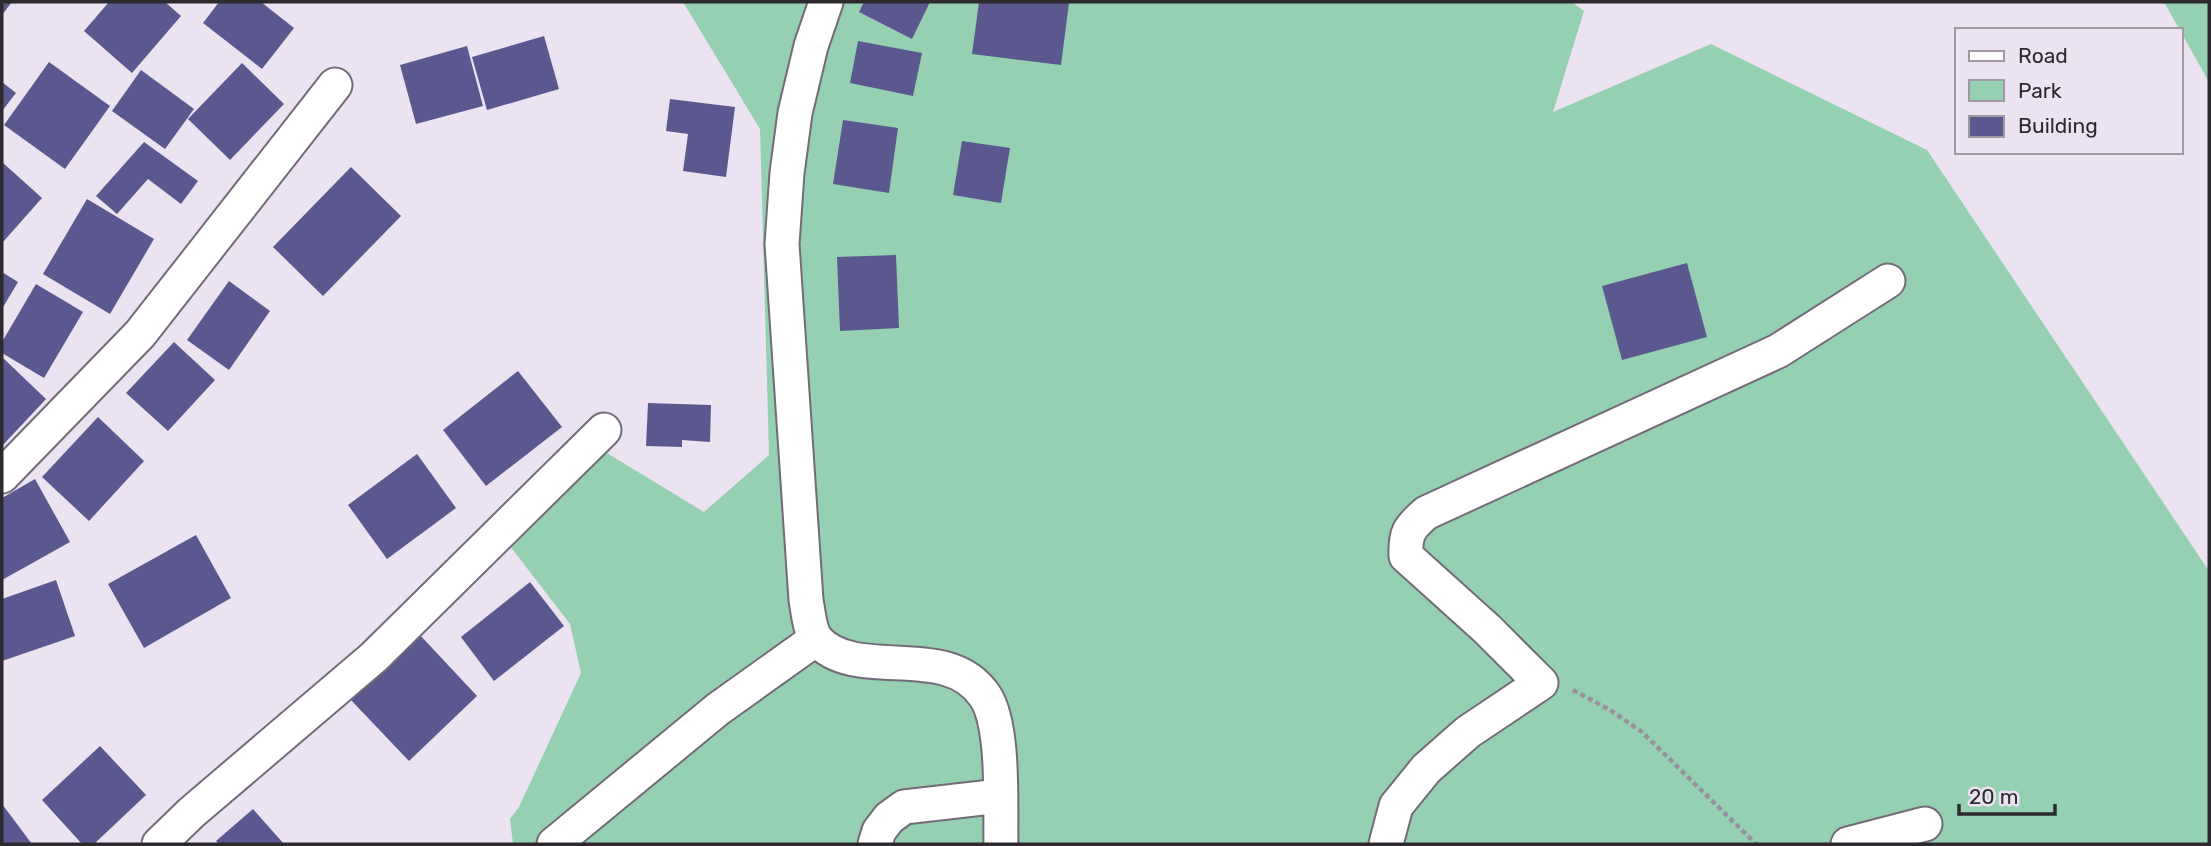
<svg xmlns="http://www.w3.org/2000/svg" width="2211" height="846" font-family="Rubik,sans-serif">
  <rect width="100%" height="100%" fill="#ebe3f1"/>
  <g fill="#96d0b2">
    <polygon points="683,2 1572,2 1584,11 1553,112 1711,44 1927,150 2209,571 2209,844 513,844 510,819 519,807 581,673 570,624 506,541 597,447 704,512 769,455 760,129"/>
    <polygon points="2164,2 2209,2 2209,82"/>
  </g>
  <g fill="#5b588f">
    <polygon points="2,2 12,2 2,15"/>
    <polygon points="109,2 165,2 181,16 132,73 84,31"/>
    <polygon points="219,2 261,2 294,28 262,69 203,23"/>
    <polygon points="864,2 930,2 912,39 859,12"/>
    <polygon points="979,2 1069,3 1061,65 972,54"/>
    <polygon points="544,36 559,89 487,110 472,57"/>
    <polygon points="858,41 922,53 913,96 850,83"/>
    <polygon points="467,46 483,106 416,124 400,65"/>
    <polygon points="49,62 110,106 65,169 4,125"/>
    <polygon points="242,63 284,104 230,160 188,119"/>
    <polygon points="141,70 194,109 165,149 112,111"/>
    <polygon points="2,82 16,93 2,111"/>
    <polygon points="670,99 735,107 726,177 683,171 688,134 666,131"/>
    <polygon points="843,120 898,128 889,193 833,184"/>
    <polygon points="962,141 1010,148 1001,203 953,195"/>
    <polygon points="144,142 198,181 181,204 148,179 117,214 96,196"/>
    <polygon points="2,162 42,198 3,242 2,240"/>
    <polygon points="351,167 401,216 323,296 273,247"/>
    <polygon points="87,199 154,239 110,314 43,274"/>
    <polygon points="896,255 899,328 840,331 837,257"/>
    <polygon points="1687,263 1707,337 1622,360 1602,286"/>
    <polygon points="2,272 18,282 2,309"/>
    <polygon points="229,281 270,311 229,370 187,340"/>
    <polygon points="36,284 83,312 44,378 2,353 2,342"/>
    <polygon points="174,342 215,380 168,431 126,393"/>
    <polygon points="2,357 46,399 2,446"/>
    <polygon points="518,371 562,427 486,486 443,430"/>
    <polygon points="648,403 711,405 710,442 682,440 682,447 646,446"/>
    <polygon points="98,417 144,461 89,521 42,477"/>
    <polygon points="417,454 456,508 387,559 348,505"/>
    <polygon points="35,479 70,542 2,580 2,498"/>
    <polygon points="196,535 231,598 144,648 108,584"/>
    <polygon points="56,580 75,636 2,661 2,599"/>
    <polygon points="530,582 564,626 494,681 461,637"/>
    <polygon points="419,634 477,696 409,761 350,699"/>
    <polygon points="100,746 146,795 94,844 82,844 42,800"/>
    <polygon points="2,804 32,844 2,844"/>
    <polygon points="253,809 284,844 219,844 216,841"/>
  </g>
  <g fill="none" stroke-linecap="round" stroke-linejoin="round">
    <defs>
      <g id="minor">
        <path d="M826,2L811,46L795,113L787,173L782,244L806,600C808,611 810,632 817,640C857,684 947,639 985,696C1005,726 1000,807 1001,844"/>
        <polyline points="2,476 140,334 335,85"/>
        <polyline points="159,844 191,813 374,657 604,430"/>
        <polyline points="554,844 718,709 816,639"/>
        <polyline points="875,844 879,831 889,818 904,807 1000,796"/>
        <path d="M1386,844L1396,806L1426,769L1468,732L1541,683L1487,629L1406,556C1405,533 1409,528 1426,513L1778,351L1888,281"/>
        <polyline points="1848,844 1925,824"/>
      </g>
    </defs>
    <use href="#minor" stroke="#726b78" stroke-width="37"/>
    <polyline stroke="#98929c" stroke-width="4.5" stroke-dasharray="5 3.5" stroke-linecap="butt" points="1573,690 1610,710 1642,732 1756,844"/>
    <use href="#minor" stroke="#fff" stroke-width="33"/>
  </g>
  <rect width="2211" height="846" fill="none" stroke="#2c292f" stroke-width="7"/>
  <rect x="1955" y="28" width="228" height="126" fill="#ebe3f1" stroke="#9f99a3" stroke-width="2"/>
  <rect x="1969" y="51" width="35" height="10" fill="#ffffff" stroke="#9f99a3" stroke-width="2"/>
  <text x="2018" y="63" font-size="21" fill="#2c292f">Road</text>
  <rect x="1969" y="80" width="35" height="21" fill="#96d0b2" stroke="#9f99a3" stroke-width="2"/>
  <text x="2018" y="98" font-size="21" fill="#2c292f">Park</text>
  <rect x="1969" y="116" width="35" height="21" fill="#5b588f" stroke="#9f99a3" stroke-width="2"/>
  <text x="2018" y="133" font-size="21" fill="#2c292f">Building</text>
  <path d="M1959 804v10h96v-10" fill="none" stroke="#2c292f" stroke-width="3.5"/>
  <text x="1969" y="804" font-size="21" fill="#2c292f" stroke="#ebe3f1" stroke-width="5" paint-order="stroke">20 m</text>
</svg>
